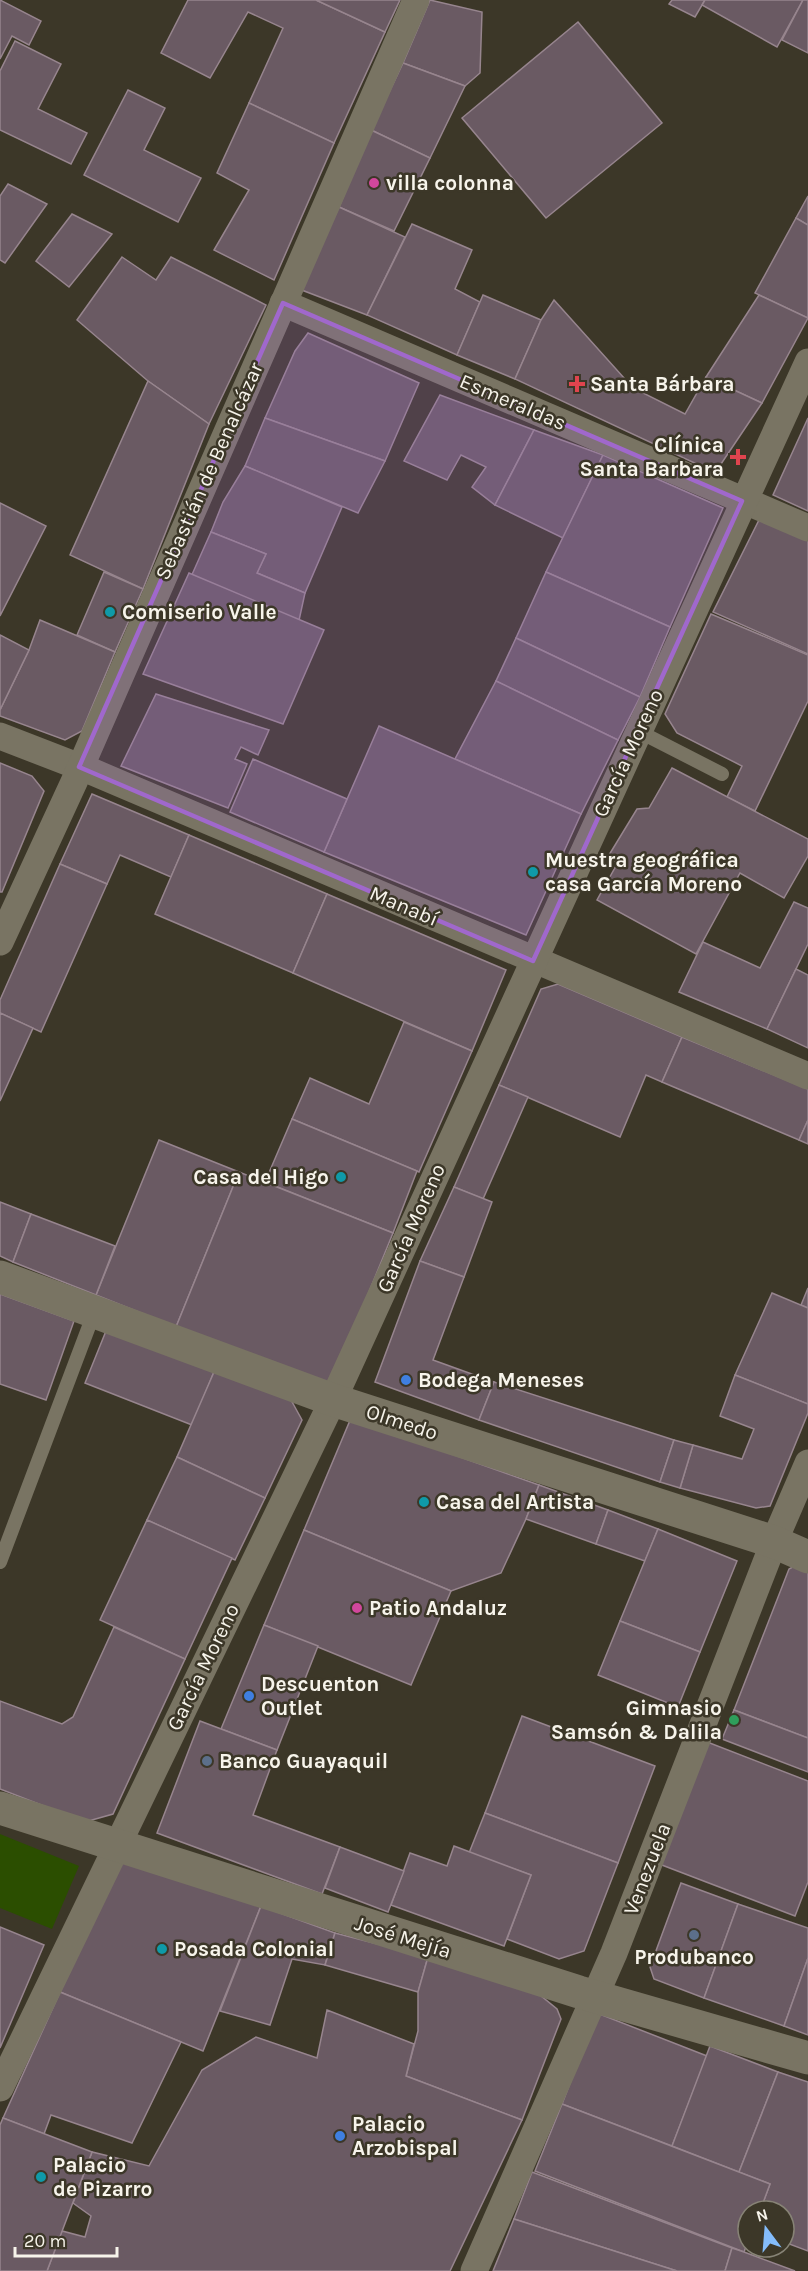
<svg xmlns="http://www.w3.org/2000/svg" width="808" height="2271" font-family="Karla,sans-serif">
  <rect width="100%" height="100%" fill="#3c3728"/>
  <polygon fill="#2b4e00" points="0,1834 79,1866 52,1929 0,1908"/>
  <g fill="#6a5a63" stroke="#97858e" stroke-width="1.5">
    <polygon points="0,0 41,21 29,45 12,36 0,59"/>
    <polygon points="188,0 316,0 385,32 334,143 249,103 283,28 248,12 210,78 161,53"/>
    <polygon points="316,0 400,0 385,32"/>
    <polygon points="430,0 482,12 480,73 465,86 403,63"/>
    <polygon points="672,0 705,0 695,17 669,4"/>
    <polygon points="705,0 803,0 777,47 702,5"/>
    <polygon points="803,0 808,0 808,53 782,40"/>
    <polygon points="578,22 662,123 546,218 462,118"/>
    <polygon points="15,41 61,64 38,109 87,133 71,164 0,130 0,71"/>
    <polygon points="403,63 465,86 430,158 371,130"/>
    <polygon points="128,90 165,108 144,150 201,178 178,222 84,175"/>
    <polygon points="249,103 334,143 274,280 214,250 249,190 217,173"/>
    <polygon points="371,130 430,158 394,231 339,207"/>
    <polygon points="8,184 47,204 5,263 0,260 0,196"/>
    <polygon points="808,196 808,225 796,218"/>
    <polygon points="339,207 405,237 367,315 299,289"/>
    <polygon points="72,214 112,234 69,287 36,261"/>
    <polygon points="796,218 808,225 808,318 755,293"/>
    <polygon points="412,224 472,250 455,289 480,302 457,355 367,315"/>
    <polygon points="122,257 156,280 171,257 266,305 209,424 148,381 77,320"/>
    <polygon points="483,295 541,320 515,379 457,355"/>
    <polygon points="759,295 808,318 762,403 706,377"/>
    <polygon points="554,300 633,388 685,414 706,377 762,403 721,464 703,467 515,379 541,320"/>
    <polygon points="308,333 419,383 385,461 265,418 295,351"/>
    <polygon points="148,381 209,424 143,589 70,555"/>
    <polygon points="440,395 534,430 495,505 472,487 486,467 461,455 447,480 404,461"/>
    <polygon points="265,418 385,461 358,513 245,466"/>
    <polygon points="808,418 808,511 773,495"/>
    <polygon points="534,430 603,455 563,538 495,505"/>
    <polygon points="603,455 723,508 670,627 546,572"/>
    <polygon points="245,466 342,507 305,593 257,573 266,554 211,532 223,502"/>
    <polygon points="0,503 46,526 0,616"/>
    <polygon points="759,520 808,540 808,654 713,612"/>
    <polygon points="211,532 266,554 257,573 305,593 298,625 190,579"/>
    <polygon points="104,572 143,589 115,652 77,635"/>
    <polygon points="546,572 670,627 640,697 516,638"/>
    <polygon points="189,573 324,630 283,724 143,674"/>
    <polygon points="711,614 808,655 808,701 755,811 727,797 742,766 677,733 665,714"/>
    <polygon points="40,620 115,652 82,731 65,740 0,716 0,710 29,650"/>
    <polygon points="0,635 29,650 0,710"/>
    <polygon points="516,638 640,697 618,740 496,681"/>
    <polygon points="496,681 618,740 581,814 455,759"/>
    <polygon points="156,694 269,730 258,755 241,747 235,759 247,764 228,808 121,766"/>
    <polygon points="379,726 581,814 526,935 324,852"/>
    <polygon points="253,759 347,799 324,852 230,812"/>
    <polygon points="0,763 32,776 44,791 2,892 0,892"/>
    <polygon points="672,768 808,839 808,856 784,898 740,873 696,954 597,900 617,864 609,855 637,809 649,808"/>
    <polygon points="92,794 189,835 171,877 120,855 107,884 60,864"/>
    <polygon points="189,835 327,894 293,973 155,914"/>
    <polygon points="60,864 107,884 41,1032 0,1013 0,1000"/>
    <polygon points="327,894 506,970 472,1051 293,973"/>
    <polygon points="794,902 808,908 808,944 767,1029 679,992 703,942 760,968"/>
    <polygon points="796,969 808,975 808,1048 767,1029"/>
    <polygon points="558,984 682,1037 662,1082 646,1075 620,1137 499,1085 541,989"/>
    <polygon points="0,1013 33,1028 0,1101"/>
    <polygon points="404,1022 472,1051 419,1172 292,1119 310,1078 369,1104"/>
    <polygon points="682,1037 808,1089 808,1120 799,1140 662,1082"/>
    <polygon points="499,1085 528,1097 483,1199 454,1187"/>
    <polygon points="292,1119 417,1171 393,1233 265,1182"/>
    <polygon points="808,1120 808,1144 799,1140"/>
    <polygon points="159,1140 239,1172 176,1327 96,1295"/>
    <polygon points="239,1172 393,1233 330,1388 176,1327"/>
    <polygon points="454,1187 492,1202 464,1277 420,1261"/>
    <polygon points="0,1202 31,1214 13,1262 0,1256"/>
    <polygon points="31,1214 115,1246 96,1295 13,1262"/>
    <polygon points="420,1261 464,1277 433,1360 494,1382 479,1420 375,1382"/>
    <polygon points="808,1288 808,1308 801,1305"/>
    <polygon points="772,1293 808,1308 808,1404 735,1375"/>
    <polygon points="0,1294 74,1321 46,1400 0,1384"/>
    <polygon points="106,1331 214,1372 192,1425 85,1383"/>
    <polygon points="214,1372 291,1400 302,1420 265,1498 177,1457"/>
    <polygon points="735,1375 808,1404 808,1413 770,1506 756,1508 680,1488 693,1445 742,1459 754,1429 720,1416"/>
    <polygon points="494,1382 674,1440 660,1482 479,1420"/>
    <polygon points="351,1418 539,1485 526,1519 501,1573 451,1591 304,1530"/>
    <polygon points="674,1440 693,1445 680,1488 660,1482"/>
    <polygon points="177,1457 265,1498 235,1560 147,1520"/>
    <polygon points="539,1485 608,1510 596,1544 526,1519"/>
    <polygon points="608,1510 658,1529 645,1561 596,1544"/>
    <polygon points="147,1520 232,1558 185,1659 100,1620"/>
    <polygon points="658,1529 737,1561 700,1652 620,1621"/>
    <polygon points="304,1530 451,1591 411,1685 264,1625"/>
    <polygon points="798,1564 808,1568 808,1738 734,1710 789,1569"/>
    <polygon points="620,1621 700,1652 678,1707 598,1675"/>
    <polygon points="264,1625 318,1646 277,1750 221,1729"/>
    <polygon points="114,1627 185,1659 113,1814 85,1822 0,1789 0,1701 62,1724 73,1717"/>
    <polygon points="734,1710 808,1738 808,1772 722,1739"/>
    <polygon points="522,1716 655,1766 618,1863 485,1813"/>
    <polygon points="200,1721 277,1750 253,1815 340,1847 322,1894 157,1833"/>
    <polygon points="702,1740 808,1781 808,1882 795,1916 654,1862"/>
    <polygon points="485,1813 618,1863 584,1951 559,1959 507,1939 531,1875 469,1853"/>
    <polygon points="454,1846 531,1875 504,1946 391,1905 410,1853 447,1866"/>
    <polygon points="340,1847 404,1871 388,1912 325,1888"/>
    <polygon points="123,1859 261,1906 203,2051 60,1992"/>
    <polygon points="681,1883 738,1904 704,1998 654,1979 650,1967"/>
    <polygon points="738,1904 808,1928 808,1958 784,2026 704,1998"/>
    <polygon points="261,1906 335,1933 325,1965 292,1959 270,2025 220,2011"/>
    <polygon points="0,1927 44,1945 0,2048"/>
    <polygon points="335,1933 428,1957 418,1992 325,1965"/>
    <polygon points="428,1957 535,1991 557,2009 561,2019 522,2120 406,2076 418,2031 418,1992"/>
    <polygon points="808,1958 808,2035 784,2026"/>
    <polygon points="60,1992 181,2042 132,2143 51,2115 44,2134 3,2118"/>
    <polygon points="327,2010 414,2044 406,2076 522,2120 450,2271 47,2271 62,2231 85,2237 91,2216 73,2203 92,2152 149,2166 202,2070 256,2037 317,2058"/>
    <polygon points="597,2013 707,2056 672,2146 562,2104"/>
    <polygon points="710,2046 778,2072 739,2172 672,2146"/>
    <polygon points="778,2072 808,2082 808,2251 784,2242 784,2211 760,2211 770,2184 739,2172"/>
    <polygon points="562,2104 770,2184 760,2211 748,2211 748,2241 744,2252 535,2171"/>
    <polygon points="3,2118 92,2152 47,2271 0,2271 0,2125"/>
    <polygon points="532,2172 732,2248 725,2271 677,2271 514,2219"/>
    <polygon points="514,2219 677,2271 493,2271"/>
    <polygon points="732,2248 744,2252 795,2271 725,2271"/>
  </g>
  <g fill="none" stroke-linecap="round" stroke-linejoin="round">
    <g stroke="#797463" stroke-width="14">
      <polyline points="638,731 722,774"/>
      <polyline points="0,1562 94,1313"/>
    </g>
    <g stroke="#797463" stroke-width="27">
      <polyline points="283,303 808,528"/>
      <polyline points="0,736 93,772 808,1076"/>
      <polyline points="0,942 74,782 416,0"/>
      <polyline points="0,2088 333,1400 808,362"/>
      <polyline points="474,2271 614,1953 774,1542 808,1463"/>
    </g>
    <g stroke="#797463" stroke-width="33">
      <polyline points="0,1277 333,1400 774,1542 808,1557"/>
      <polyline points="0,1808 579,1992 808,2058"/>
    </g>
  </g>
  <path fill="#a068cc" fill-opacity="0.2" stroke="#a068cc" stroke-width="4.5" stroke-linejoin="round" d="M283,303L742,501L533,961L79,767Z"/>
  <g fill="#d1479c" stroke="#3c3728" stroke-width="2">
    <circle cx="374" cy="183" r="6"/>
    <circle cx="357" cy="1608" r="6"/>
  </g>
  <g fill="#e0444e" stroke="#3c3728" stroke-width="2">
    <path d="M574 375h6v6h6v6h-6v6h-6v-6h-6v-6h6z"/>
    <path d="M735 448h6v6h6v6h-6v6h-6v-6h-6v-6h6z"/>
  </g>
  <g fill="#0f9aa8" stroke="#3c3728" stroke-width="2">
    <circle cx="110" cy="612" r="6"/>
    <circle cx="533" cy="872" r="6"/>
    <circle cx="341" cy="1177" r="6"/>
    <circle cx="424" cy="1502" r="6"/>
    <circle cx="162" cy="1949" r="6"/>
    <circle cx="41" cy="2177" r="6"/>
  </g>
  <g fill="#3f7fe0" stroke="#3c3728" stroke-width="2">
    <circle cx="406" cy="1380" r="6"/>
    <circle cx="249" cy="1696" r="6"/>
    <circle cx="340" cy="2136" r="6"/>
  </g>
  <circle fill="#2e9e5b" stroke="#3c3728" stroke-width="2" cx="734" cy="1720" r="6"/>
  <g fill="#5c6f8a" stroke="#3c3728" stroke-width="2">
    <circle cx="207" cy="1761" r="6"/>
    <circle cx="694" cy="1935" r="6"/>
  </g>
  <g text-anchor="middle" stroke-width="5" stroke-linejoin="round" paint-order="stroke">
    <g font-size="21" font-weight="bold" fill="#f7f4eb" stroke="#3c3728" text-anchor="start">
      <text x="386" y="190">villa colonna</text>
      <text x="590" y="391">Santa Bárbara</text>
      <text x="724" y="452" text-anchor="end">Clínica<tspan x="724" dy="24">Santa Barbara</tspan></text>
      <text x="122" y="619">Comiserio Valle</text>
      <text x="545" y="867">Muestra geográfica<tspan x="545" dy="24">casa García Moreno</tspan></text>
      <text x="329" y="1184" text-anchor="end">Casa del Higo</text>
      <text x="418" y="1387">Bodega Meneses</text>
      <text x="436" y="1509">Casa del Artista</text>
      <text x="369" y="1615">Patio Andaluz</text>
      <text x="261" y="1691">Descuenton<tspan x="261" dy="24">Outlet</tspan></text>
      <text x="722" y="1715" text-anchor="end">Gimnasio<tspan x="722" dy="24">Samsón &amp; Dalila</tspan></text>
      <text x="219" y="1768">Banco Guayaquil</text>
      <text x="174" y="1956">Posada Colonial</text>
      <text x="694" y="1964" text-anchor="middle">Produbanco</text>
      <text x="352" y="2131">Palacio<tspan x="352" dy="24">Arzobispal</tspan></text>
      <text x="53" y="2172">Palacio<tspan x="53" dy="24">de Pizarro</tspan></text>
    </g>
    <g font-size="21" fill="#f7f4eb" stroke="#3c3728">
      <text transform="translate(513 402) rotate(23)" y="7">Esmeraldas</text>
      <text transform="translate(209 471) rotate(-66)" y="7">Sebastián de Benalcázar</text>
      <text transform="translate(628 753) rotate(-65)" y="7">García Moreno</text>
      <text transform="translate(404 906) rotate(23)" y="7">Manabí</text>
      <text transform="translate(411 1228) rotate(-66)" y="7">García Moreno</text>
      <text transform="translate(402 1422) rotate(18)" y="7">Olmedo</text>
      <text transform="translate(203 1667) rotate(-64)" y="7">García Moreno</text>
      <text transform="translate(647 1869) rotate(-69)" y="7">Venezuela</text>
      <text transform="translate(403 1937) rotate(17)" y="7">José Mejía</text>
    </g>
  </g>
  <g transform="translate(766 2229) rotate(344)"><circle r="28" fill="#3c3728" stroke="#878376" stroke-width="1.5"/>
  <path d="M0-4.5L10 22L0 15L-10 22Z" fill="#84bcfb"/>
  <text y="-9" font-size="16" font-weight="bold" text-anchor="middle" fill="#f7f4eb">N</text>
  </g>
  <path d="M15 2247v9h102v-9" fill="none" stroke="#f7f4eb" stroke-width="3"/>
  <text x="24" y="2247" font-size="18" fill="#f7f4eb" stroke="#3c3728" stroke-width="4.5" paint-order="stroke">20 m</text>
</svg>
